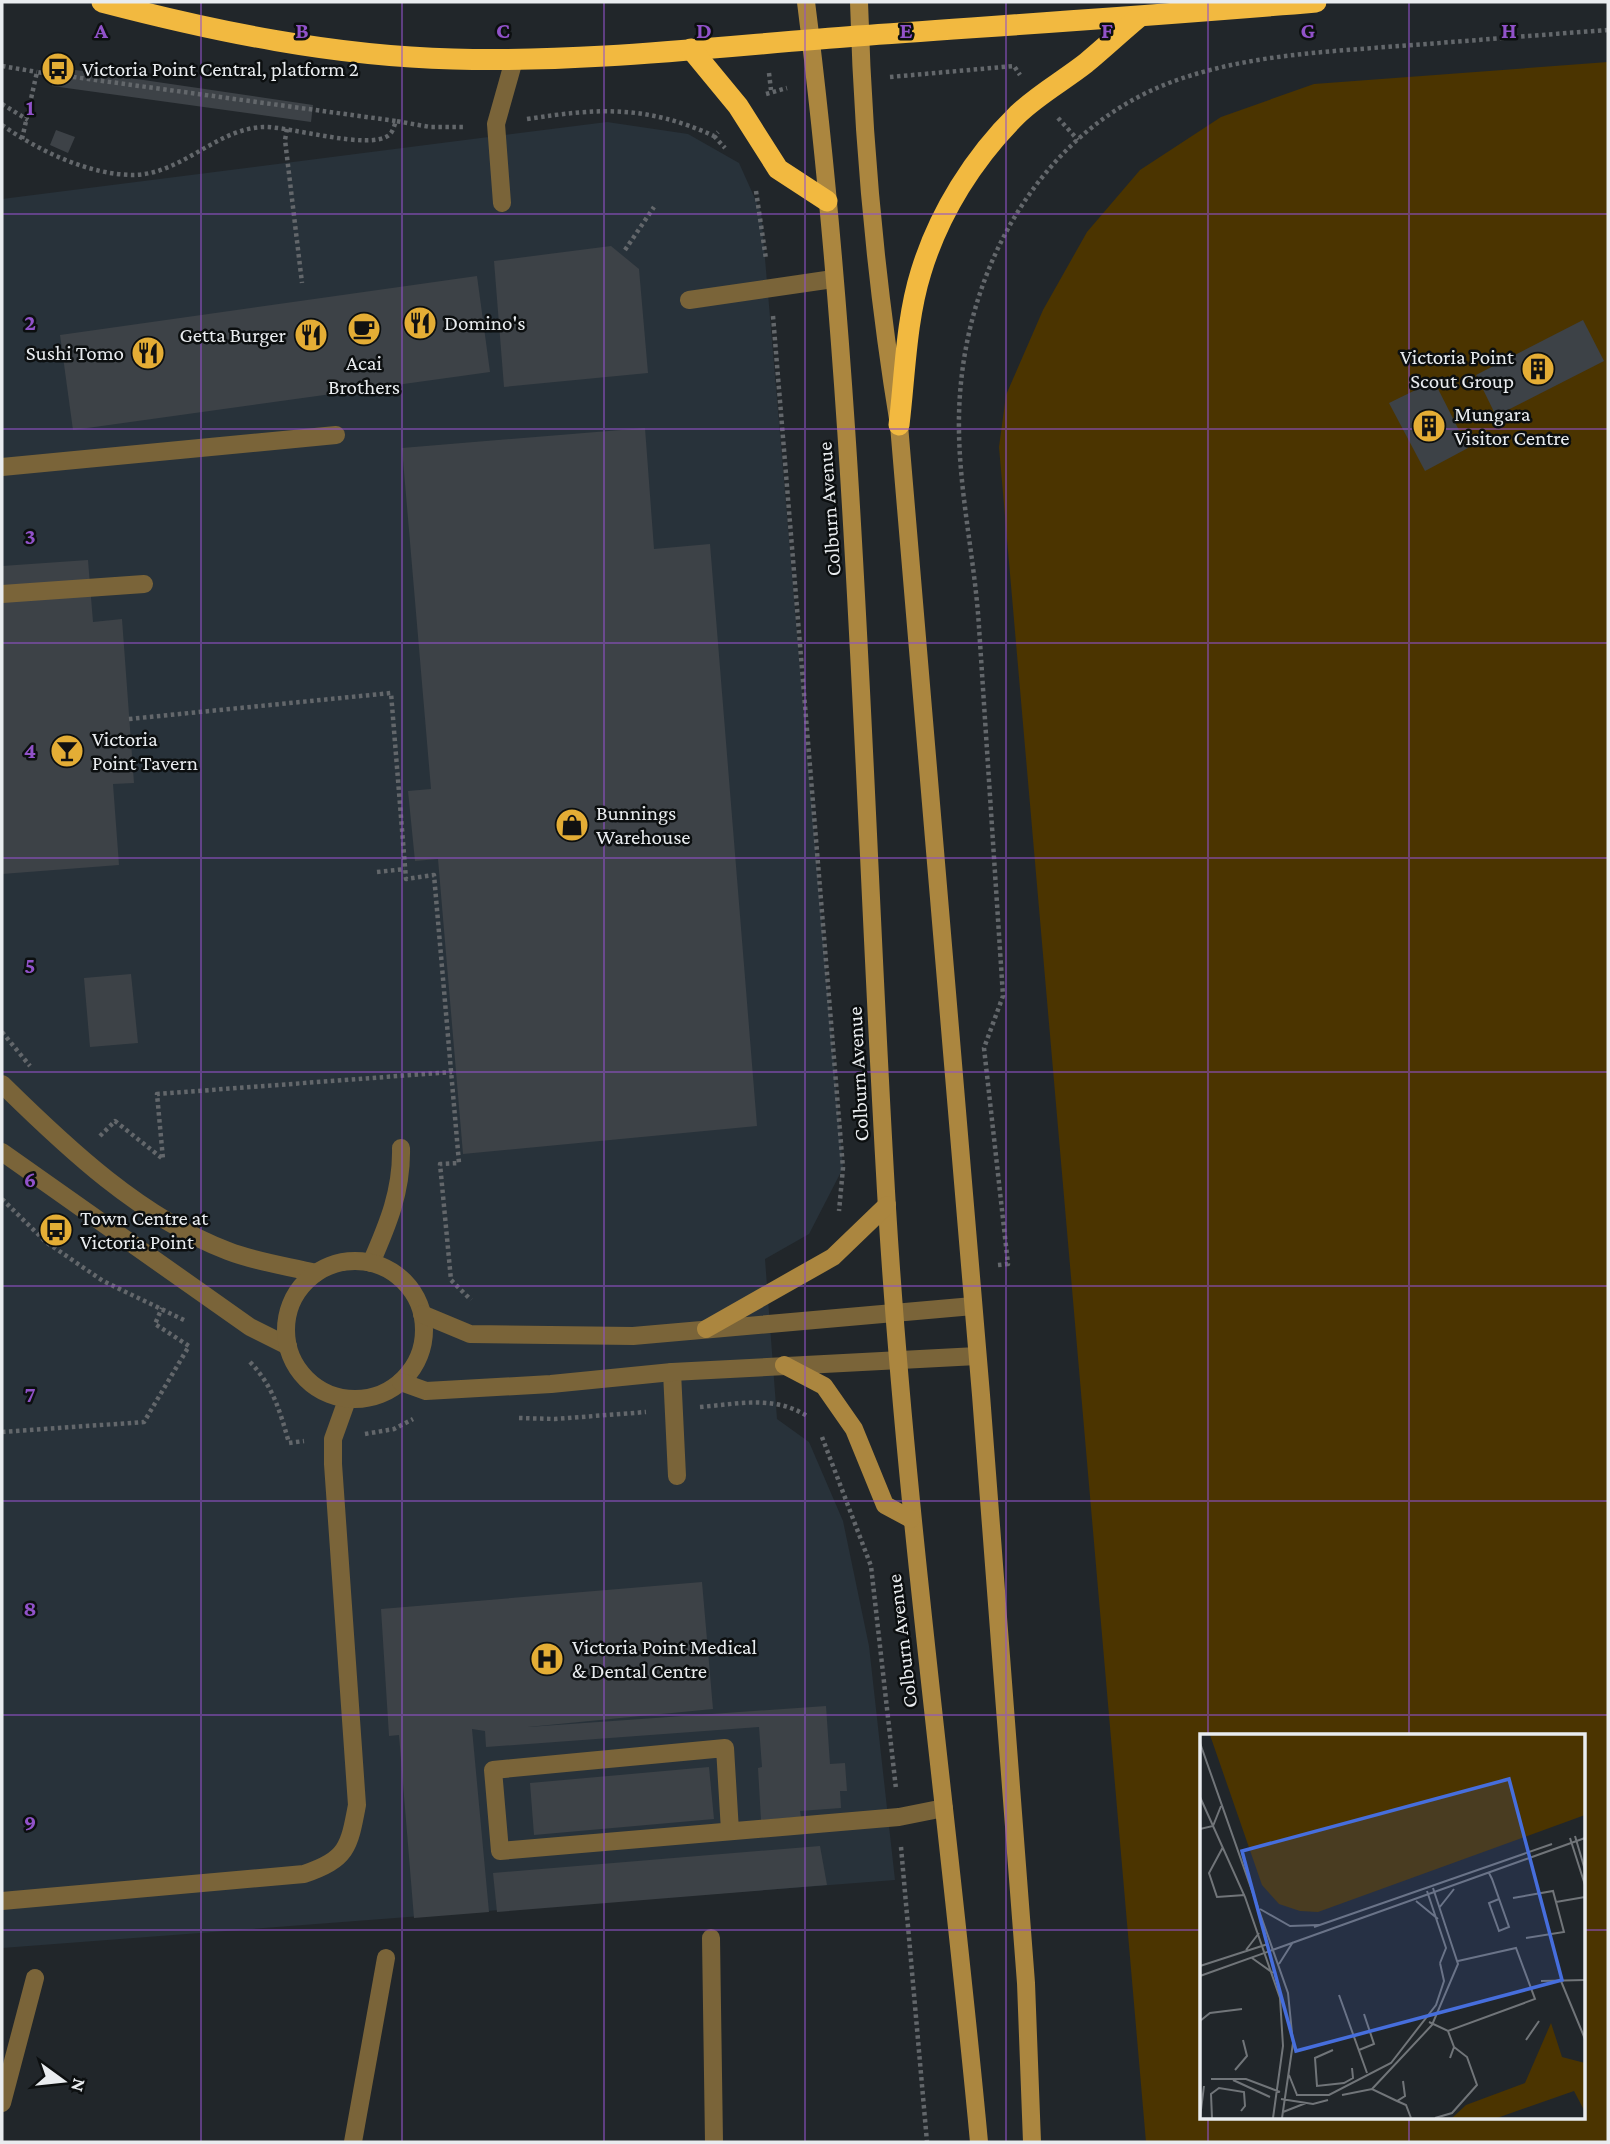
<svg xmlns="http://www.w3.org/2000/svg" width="1610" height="2144" font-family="'Crimson Pro',serif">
  <rect width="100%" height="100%" fill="#21262a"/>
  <polygon fill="#28323a" points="607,122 688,134 739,163 761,212 843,1168 809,1234 765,1259 777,1419 809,1442 843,1521 869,1646 895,1880 2,1948 2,199"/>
  <path fill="#4b3400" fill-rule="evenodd" d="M1608,62V2142H1146L999,447L1006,395L1043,310L1087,232L1140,170L1221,117L1314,84ZM1202,1736H1584V2118H1202Z"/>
  <g fill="#3d4247">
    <polygon points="55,67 313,105 311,122 52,86"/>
    <polygon points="56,130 75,137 68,153 50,145"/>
    <polygon points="611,246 639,269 648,373 504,387 494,261"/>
    <polygon points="477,276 490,372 73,430 60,335"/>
    <polygon points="1583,320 1604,361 1496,416 1476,375"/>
    <polygon points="1434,381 1468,448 1425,471 1389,403"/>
    <polygon points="645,428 654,549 710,544 757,1126 463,1154 438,859 415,861 408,791 431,789 402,448"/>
    <polygon points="88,560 93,622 122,619 134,783 113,784 119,865 2,874 2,566"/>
    <polygon points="131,974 138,1043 90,1047 84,978"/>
    <polygon points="702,1582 713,1709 528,1727 826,1706 830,1764 845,1763 847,1791 840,1791 841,1808 800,1811 801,1817 761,1820 758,1768 762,1767 759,1727 486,1747 485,1731 472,1729 489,1912 414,1918 399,1735 389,1736 381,1609"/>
    <polygon points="709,1767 714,1819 534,1835 530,1783"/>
    <polygon points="820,1846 827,1885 497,1912 493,1873"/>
  </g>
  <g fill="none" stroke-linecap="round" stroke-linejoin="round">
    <g stroke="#63676b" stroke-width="4.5" stroke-dasharray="3.5 3.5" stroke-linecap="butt">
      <polyline points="2,66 37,72"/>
      <polyline points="769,73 771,90"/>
      <polyline points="890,77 1014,66 1020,75"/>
      <polyline points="766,94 787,88"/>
      <polyline points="2,104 28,120"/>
      <polyline points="1058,118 1078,140"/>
      <path d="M527,119C599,108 646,105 714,136L718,132"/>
      <path d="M2,125C39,151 89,175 134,175C182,174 216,129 263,127C289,126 370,151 389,135C393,132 394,126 396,121L430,127H466"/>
      <polyline points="287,129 285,140 302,283"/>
      <polyline points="714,136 725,148"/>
      <polyline points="22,139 37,72 396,121"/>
      <polyline points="756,191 766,259"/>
      <polyline points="625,250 654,207"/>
      <polyline points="773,316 843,1168 839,1211"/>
      <polyline points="129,719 391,693 406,879 434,875 459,1163 440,1164 451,1280 471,1300"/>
      <polyline points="377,872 405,869"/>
      <polyline points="2,1032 30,1066"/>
      <polyline points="100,1136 115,1121 163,1159 157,1094 452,1072"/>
      <polyline points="2,1199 46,1242 103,1281 184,1320"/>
      <path d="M998,1265L1008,1264L984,1048L1003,996C995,873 987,750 979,627C975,562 960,497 959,432C956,285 1033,131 1177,80C1249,55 1323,52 1399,46C1468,41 1538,35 1608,30"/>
      <path d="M250,1362C273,1386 280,1411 289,1443L304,1441"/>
      <path d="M700,1407C738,1404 774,1395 807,1416"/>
      <polyline points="519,1418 555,1419 646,1412"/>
      <polyline points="2,1432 144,1422 189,1346 155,1324 162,1308"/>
      <polyline points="365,1434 394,1429 413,1419"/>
      <polyline points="822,1437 871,1566 896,1789"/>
      <polyline points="901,1847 927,2142"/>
    </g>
    <g stroke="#7a6439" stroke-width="18">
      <polyline points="502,203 496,124 514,60"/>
      <polyline points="689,300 833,279"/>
      <polyline points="2,467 336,435"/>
      <polyline points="2,594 144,584"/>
      <path d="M371,1263C388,1224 402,1191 401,1148"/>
      <polyline points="672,1372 677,1476"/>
      <polyline points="730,1831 725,1748 493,1770 500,1851 899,1817 944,1808"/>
      <path d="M2,1901L304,1874C347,1859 349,1848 357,1805L333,1464V1439L347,1400"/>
    </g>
    <g stroke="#7a6439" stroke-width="18">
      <path d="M2,1084C67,1148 141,1218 228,1251C256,1262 287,1266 316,1273"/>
      <polyline points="2,1152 250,1327 288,1346"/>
      <circle cx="355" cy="1330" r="69"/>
      <polyline points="422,1314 470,1334 633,1336 973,1306"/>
      <polyline points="401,1382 426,1391 551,1384 672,1372 977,1356"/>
      <polyline points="711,1938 714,2142"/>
      <polyline points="2,2103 35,1978"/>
      <polyline points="353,2142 386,1958"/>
    </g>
    <g stroke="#ab863f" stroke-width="18">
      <path d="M806,2C857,402 863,806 887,1208C906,1520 950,1831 979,2142"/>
      <path d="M859,2C863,144 876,285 899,425L981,1395L1026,1983L1032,2142"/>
      <polyline points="706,1329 833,1257 887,1205"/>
      <polyline points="784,1365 824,1386 854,1429 885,1505 911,1519"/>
    </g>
    <g stroke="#f2b940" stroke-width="21">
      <path d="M102,2C217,32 334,56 453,59C587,63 723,46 857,36C1010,25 1163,15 1316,2"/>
      <polyline points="691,49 738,106 778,169 827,201"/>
      <path d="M899,425C905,375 906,320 921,272C939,213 974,157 1018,114C1039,94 1063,81 1086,63C1103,49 1120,33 1138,18"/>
    </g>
  </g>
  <path fill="none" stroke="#9152c9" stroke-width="2" stroke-opacity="0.55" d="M201,2V2142M402,2V2142M604,2V2142M805,2V2142M1006,2V2142M1208,2V1736M1409,2V1736M2,214H1608M2,429H1608M2,643H1608M2,858H1608M2,1072H1608M2,1286H1608M2,1501H1608M2,1715H1608M2,1930H1202M1584,1930H1608M1208,2118V2142M1409,2118V2142"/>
  <defs>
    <symbol id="bus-disc" viewBox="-11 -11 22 22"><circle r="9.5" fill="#e4ad35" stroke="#0c0f10"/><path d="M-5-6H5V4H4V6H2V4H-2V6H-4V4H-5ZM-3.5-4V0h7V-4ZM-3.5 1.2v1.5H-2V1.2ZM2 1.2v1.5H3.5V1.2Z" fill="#111"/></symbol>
    <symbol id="restaurant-disc" viewBox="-11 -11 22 22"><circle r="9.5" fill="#e4ad35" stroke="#0c0f10"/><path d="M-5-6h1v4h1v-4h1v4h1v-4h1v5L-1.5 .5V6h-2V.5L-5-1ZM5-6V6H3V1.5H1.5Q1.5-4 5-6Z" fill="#111"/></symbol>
    <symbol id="cafe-disc" viewBox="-11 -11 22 22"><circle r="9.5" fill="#e4ad35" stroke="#0c0f10"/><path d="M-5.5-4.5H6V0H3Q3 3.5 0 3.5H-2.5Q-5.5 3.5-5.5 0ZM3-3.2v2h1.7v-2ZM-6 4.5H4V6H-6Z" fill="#111"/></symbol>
    <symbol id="building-disc" viewBox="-11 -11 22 22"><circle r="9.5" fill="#e4ad35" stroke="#0c0f10"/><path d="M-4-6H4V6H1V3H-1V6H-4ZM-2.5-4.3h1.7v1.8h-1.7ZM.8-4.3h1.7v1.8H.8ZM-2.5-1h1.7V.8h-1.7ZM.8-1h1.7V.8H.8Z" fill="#111"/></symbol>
    <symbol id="bar-disc" viewBox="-11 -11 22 22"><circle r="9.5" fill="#e4ad35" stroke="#0c0f10"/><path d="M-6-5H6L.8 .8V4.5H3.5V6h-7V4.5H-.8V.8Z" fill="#111"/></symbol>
    <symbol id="shop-disc" viewBox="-11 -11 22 22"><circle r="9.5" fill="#e4ad35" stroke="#0c0f10"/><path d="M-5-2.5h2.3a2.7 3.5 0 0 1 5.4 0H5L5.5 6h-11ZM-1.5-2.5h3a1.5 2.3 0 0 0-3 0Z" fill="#111"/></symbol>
    <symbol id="hospital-disc" viewBox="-11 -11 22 22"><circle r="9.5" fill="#e4ad35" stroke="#0c0f10"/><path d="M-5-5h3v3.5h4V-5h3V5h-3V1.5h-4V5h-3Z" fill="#111"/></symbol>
  </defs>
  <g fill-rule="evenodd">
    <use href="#bus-disc" x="39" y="50" width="38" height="38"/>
    <use href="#restaurant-disc" x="401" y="304" width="38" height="38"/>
    <use href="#cafe-disc" x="345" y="310" width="38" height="38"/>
    <use href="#restaurant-disc" x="292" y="316" width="38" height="38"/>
    <use href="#restaurant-disc" x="129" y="334" width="38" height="38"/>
    <use href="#building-disc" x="1519" y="350" width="38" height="38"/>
    <use href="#building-disc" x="1410" y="407" width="38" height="38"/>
    <use href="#bar-disc" x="48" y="732" width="38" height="38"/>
    <use href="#shop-disc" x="553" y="806" width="38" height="38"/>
    <use href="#bus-disc" x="37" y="1211" width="38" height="38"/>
    <use href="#hospital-disc" x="528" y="1640" width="38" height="38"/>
  </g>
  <g text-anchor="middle" stroke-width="5" stroke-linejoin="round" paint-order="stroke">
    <g font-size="21" fill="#e9ecef" stroke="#0c0f10" text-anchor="start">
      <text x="82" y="76">Victoria Point Central, platform 2</text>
      <text x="444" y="330">Domino's</text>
      <text x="286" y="342" text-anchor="end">Getta Burger</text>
      <text x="124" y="360" text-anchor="end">Sushi Tomo</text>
      <text x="1514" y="364" text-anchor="end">Victoria Point<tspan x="1514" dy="24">Scout Group</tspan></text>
      <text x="364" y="370" text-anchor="middle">Acai<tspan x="364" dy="24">Brothers</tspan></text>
      <text x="1454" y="421">Mungara<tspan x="1454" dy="24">Visitor Centre</tspan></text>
      <text x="92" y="746">Victoria<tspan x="92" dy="24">Point Tavern</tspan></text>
      <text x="596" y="820">Bunnings<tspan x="596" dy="24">Warehouse</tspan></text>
      <text x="80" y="1225">Town Centre at<tspan x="80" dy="24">Victoria Point</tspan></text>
      <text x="572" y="1654">Victoria Point Medical<tspan x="572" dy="24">&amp; Dental Centre</tspan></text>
    </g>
    <g font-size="21" fill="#e9ecef" stroke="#0c0f10">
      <text transform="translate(829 509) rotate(-94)" y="7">Colburn Avenue</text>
      <text transform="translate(858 1074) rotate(-93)" y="7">Colburn Avenue</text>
      <text transform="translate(902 1641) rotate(-97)" y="7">Colburn Avenue</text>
    </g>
  </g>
  <g transform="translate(1200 1734)">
    <rect width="385" height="385" fill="#21262a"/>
    <path d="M10,1H385V81L118,178L100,177L79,170L62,151ZM351,289L362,323L385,329V378L374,357L297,384H252L266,371L325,349Z" fill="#4b3400"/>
    <path fill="none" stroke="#717579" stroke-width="2" d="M0,9L88,259L93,309L82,384M0,63L45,163L80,264L83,312L73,384M0,95L13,92L21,72M375,102L385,136M370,104L385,151M23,113L9,139L17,163L45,161M289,139L292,145L309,193L299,197L289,169L299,165M227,157L246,214L240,229M313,164L353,157L364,198L326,204M216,167L238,185M356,168L385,163M239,174L254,155M60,175L90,192L119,191M114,193L352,110M46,216L59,199M52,224L73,239M79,230L93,208M0,232L68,210M0,242L385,104M341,247L385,246M361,247L385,305M139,261L167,339M0,287L10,279L42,275M229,288L248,297L335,265L316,214L258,227M248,297L254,313L250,324M326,306L339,287M133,316L115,324L117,352L144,349L153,344L152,334M159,316L174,310L164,280M35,336L47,322L43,306M89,341L97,361M11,345H46L80,358M33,346L70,363M172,355L232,291L258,230L233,154M96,361H129L191,329L236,271L244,247L240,229M142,361L172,355L197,367L205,362L203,347M81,365L113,370L128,366M197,367L206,371L211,384M83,378L106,369M0,384L4,352M12,384L11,360L19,354L44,358L45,372L41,377M235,384L252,379L277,351L267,323L254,313"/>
    <path fill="#466edd" fill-opacity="0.15" stroke="#466edd" stroke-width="3.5" d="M309,45L362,246L96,317L42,117Z"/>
    <rect width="385" height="385" fill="none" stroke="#e9ecef" stroke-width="3.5"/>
  </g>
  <g font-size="23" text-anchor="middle" font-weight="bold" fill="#9152c9" stroke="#0c0f10" stroke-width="5" stroke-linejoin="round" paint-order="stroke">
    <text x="101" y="38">A</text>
    <text x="302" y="38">B</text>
    <text x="503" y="38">C</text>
    <text x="704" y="38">D</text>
    <text x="906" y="38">E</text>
    <text x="1107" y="38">F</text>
    <text x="1308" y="38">G</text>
    <text x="1509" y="38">H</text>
    <text x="30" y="115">1</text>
    <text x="30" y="330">2</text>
    <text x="30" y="544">3</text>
    <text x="30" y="758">4</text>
    <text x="30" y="973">5</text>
    <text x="30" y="1187">6</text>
    <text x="30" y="1402">7</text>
    <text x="30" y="1616">8</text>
    <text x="30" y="1830">9</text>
  </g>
  <rect width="1610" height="2144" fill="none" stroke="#e9ecef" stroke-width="7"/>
  <g transform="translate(63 2081) rotate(105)" stroke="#0c0f10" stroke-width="5" paint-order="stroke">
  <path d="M0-5L12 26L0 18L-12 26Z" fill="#e9ecef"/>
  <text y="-10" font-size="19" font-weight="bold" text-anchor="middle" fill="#e9ecef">N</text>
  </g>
</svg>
